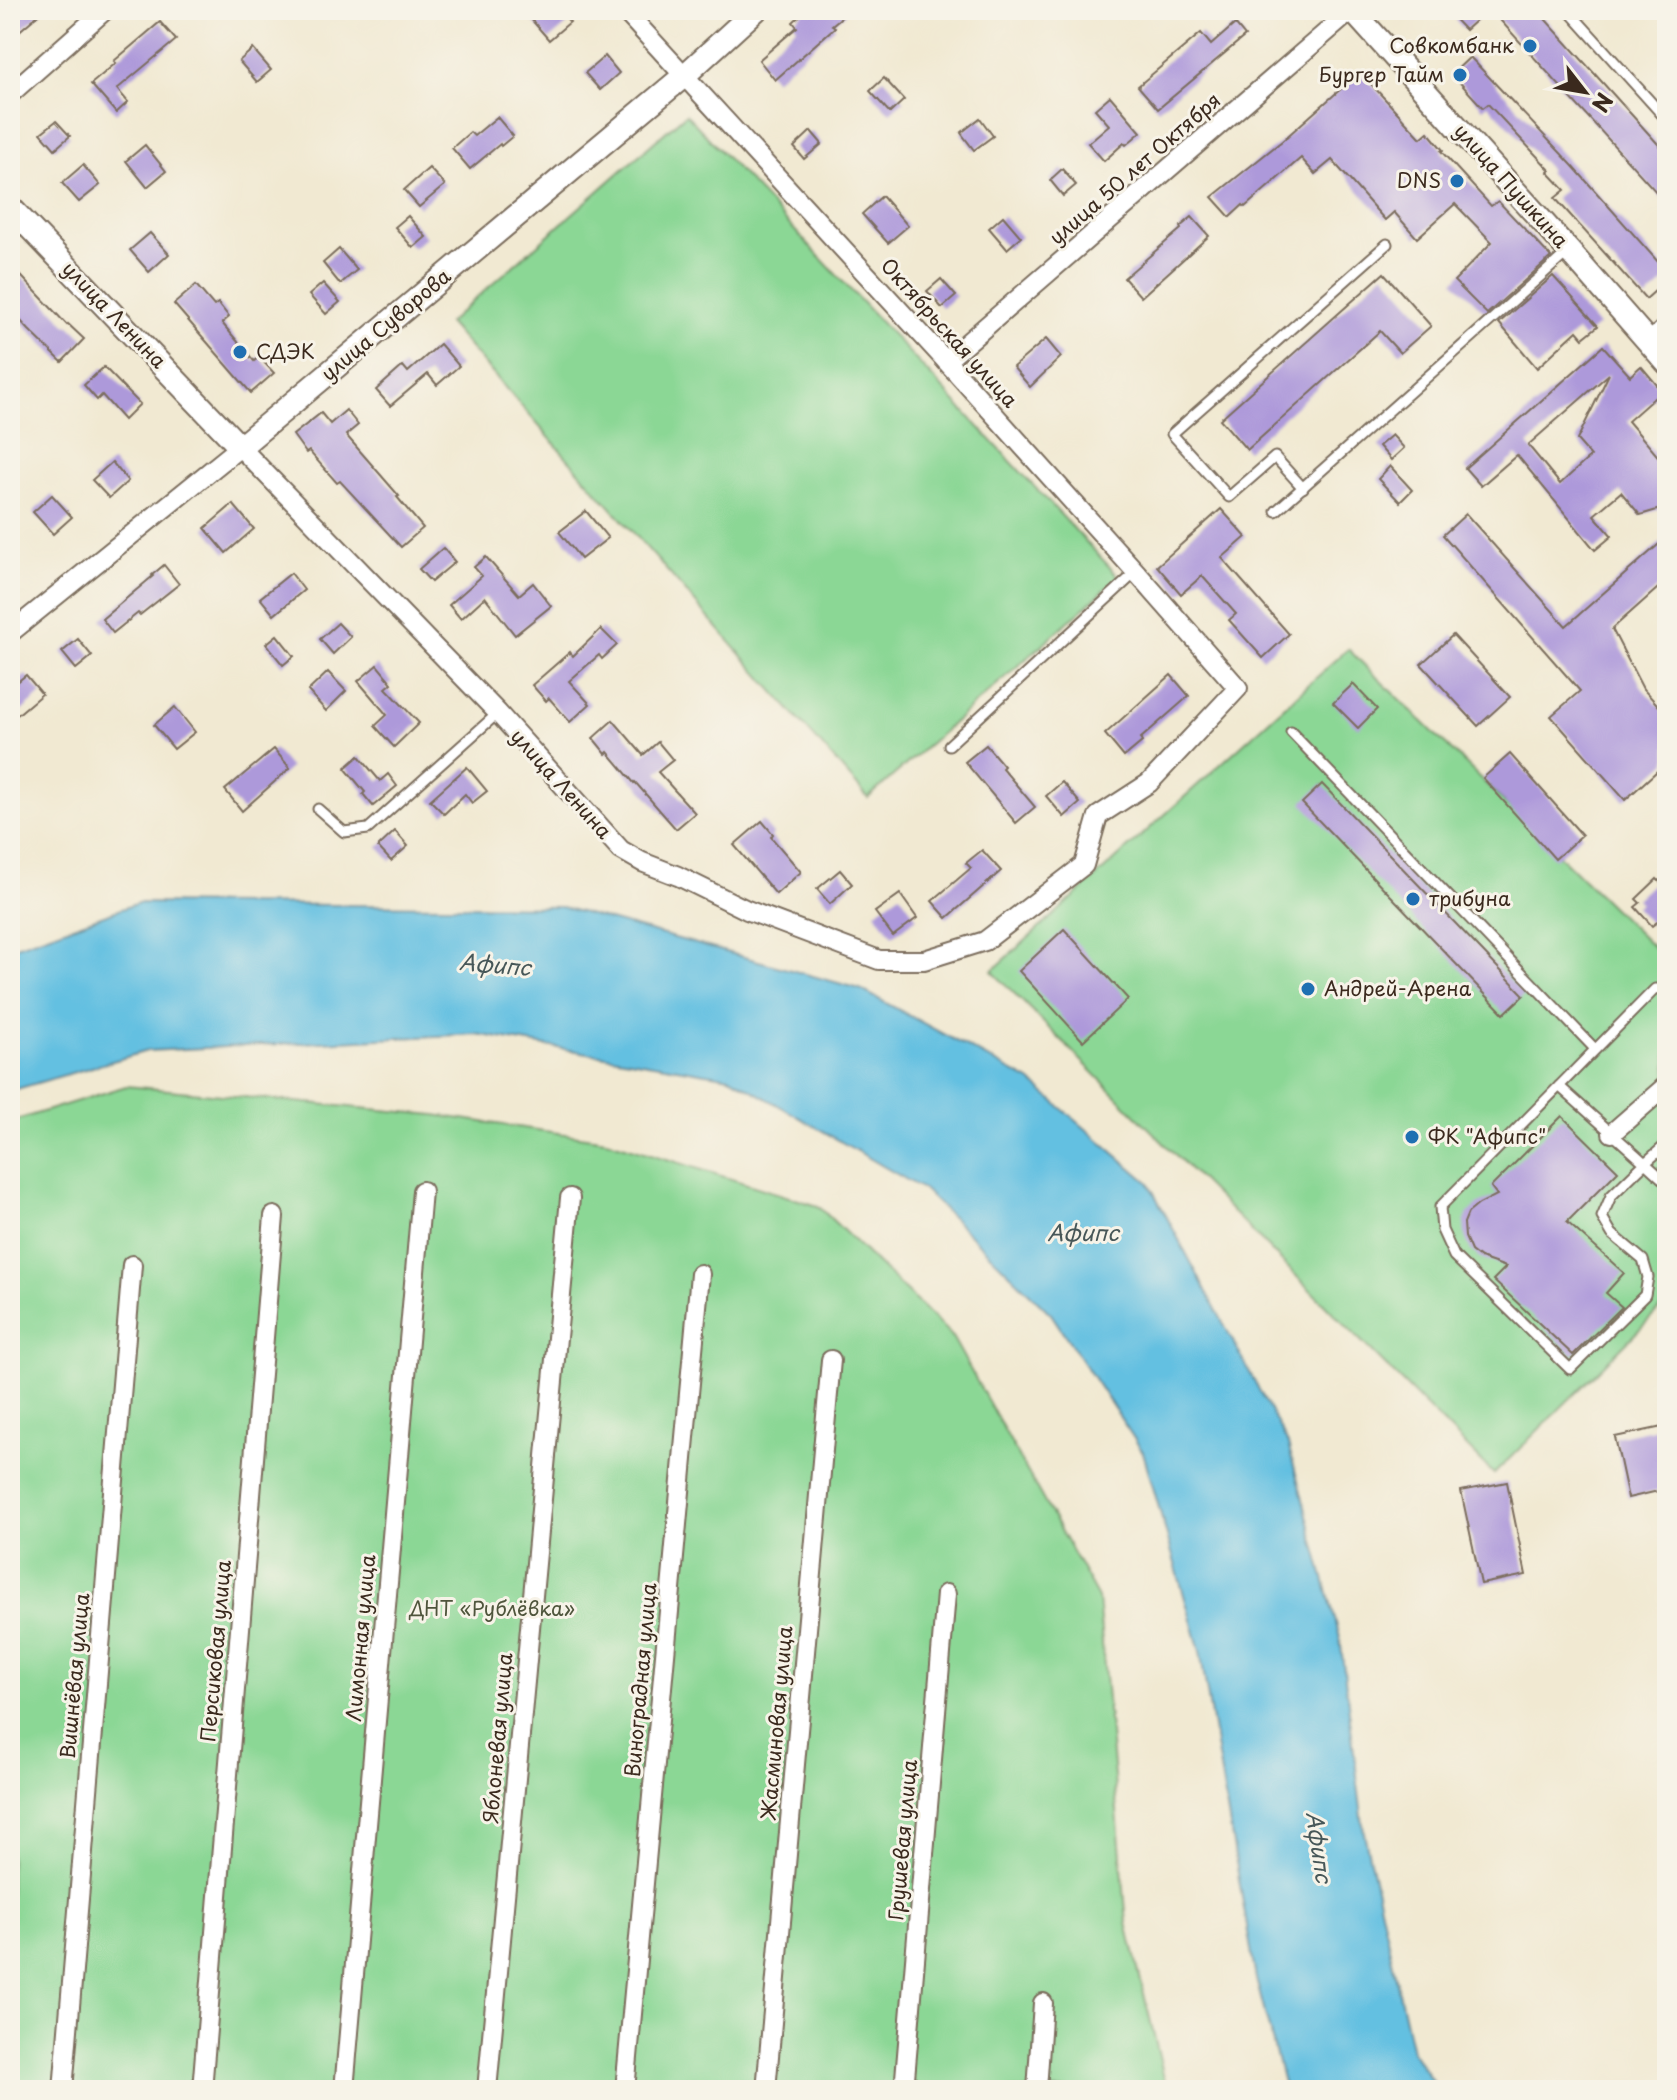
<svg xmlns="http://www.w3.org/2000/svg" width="1677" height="2100" font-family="'Playpen Sans',sans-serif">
  <rect width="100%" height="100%" fill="#f7f3e8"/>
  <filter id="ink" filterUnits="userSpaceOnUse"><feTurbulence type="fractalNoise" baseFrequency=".0125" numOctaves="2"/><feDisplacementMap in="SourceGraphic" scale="16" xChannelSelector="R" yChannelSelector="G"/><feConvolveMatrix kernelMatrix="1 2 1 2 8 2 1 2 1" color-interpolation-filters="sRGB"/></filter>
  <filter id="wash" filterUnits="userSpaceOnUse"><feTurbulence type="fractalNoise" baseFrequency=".006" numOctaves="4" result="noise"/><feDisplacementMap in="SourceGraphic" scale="32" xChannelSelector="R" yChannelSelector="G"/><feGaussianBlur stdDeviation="1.8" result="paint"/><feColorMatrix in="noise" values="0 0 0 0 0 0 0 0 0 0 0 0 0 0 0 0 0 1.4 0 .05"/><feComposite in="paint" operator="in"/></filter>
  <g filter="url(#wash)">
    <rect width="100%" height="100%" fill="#f1e9d2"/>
    <g fill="#8bd795" stroke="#63805a" stroke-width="2">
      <polygon points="686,114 1119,577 868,798 448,323"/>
      <polygon points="1348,649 1667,961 1667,1302 1494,1474 992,971"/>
      <polygon points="126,1086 435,1115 606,1140 818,1206 951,1335 1098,1598 1127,1923 1167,2090 10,2090 10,1122"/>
    </g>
    <polygon fill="#63c0e1" stroke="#4f7580" stroke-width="2" points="138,903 562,907 860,989 1030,1081 1148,1182 1288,1444 1340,1638 1364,1833 1412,2051 1438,2090 1285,2090 1256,1979 1200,1651 1143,1452 1051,1314 924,1190 730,1077 476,1034 147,1051 10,1091 10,948"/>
    <g id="blocks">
      <g fill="#ad99da" fill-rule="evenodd">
        <polygon points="10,10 44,10 10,39"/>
        <polygon points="523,10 559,10 570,22 549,40"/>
        <polygon points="806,10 850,10 832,25 835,27 775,80 759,60 797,27 793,22"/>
        <polygon points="1446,10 1487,10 1465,30"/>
        <polygon points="1491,10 1537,10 1667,154 1667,204"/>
        <polygon points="160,22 176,40 117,89 128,102 116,113 91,84 116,63 114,61"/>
        <polygon points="1235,24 1245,36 1158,109 1138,86 1201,33 1211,45"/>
        <polygon points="253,49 271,70 257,82 239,61"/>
        <polygon points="605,56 619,73 600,90 585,73"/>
        <polygon points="1470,57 1572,165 1667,272 1667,280 1646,299 1555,198 1565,190 1548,172 1550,170 1488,104 1483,108 1452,74"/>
        <polygon points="1360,72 1421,138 1428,132 1443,150 1441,151 1491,206 1498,201 1551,257 1487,314 1454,281 1492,242 1455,204 1417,238 1394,212 1385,220 1332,160 1315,174 1301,158 1245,207 1243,205 1230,217 1212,197 1282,141"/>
        <polygon points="884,78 904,100 890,113 870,91"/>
        <polygon points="1110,96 1141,132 1126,145 1124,143 1104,161 1088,143 1109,125 1095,109"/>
        <polygon points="497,117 513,136 501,146 500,144 470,169 452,148 470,132 474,136"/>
        <polygon points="980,118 993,136 974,150 961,133"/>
        <polygon points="56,121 70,136 55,149 41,133"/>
        <polygon points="811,131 822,144 804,159 794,147"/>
        <polygon points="145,145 166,171 147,187 126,161"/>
        <polygon points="83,165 100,185 79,202 62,183"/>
        <polygon points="429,168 445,185 419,207 404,190"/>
        <polygon points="1062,169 1076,185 1063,196 1050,180"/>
        <polygon points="882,196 908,226 888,243 862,214"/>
        <polygon points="408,216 426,237 413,248 395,227"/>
        <polygon points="1003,216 1021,237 1007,249 989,228"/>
        <polygon points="1192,217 1209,236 1141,297 1124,278 1181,229 1180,227"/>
        <polygon points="150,233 169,254 149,272 130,250"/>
        <polygon points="339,249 357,270 340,284 323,263"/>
        <polygon points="10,264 67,325 68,324 84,339 62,362 29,330 10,309"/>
        <polygon points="1384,273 1431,326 1400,353 1380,331 1247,450 1220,419"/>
        <polygon points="1553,276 1598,326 1583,338 1577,331 1537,368 1499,323"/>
        <polygon points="941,279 956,296 942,308 927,291"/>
        <polygon points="323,283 340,302 326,314 309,295"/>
        <polygon points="196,285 214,306 218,303 229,317 222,323 254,361 259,357 274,373 251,393 174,304"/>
        <polygon points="1046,339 1061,357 1030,387 1013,367"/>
        <polygon points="440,344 459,366 437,385 428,374 390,406 376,390 403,366 408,372"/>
        <path d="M1603,346L1630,376L1641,366L1662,391L1628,421L1667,467V507L1640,515L1621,492L1594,515L1612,536L1595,550L1517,455L1481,486L1465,468ZM1609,374L1577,440L1591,456L1560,484L1528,445Z"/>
        <polygon points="104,367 140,404 124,420 102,395 97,400 84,385"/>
        <polygon points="346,410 358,425 346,435 399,496 397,497 423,528 401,547 340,481 337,483 309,451 306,453 293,435 321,413 330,424"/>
        <polygon points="1392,435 1404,448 1391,460 1379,446"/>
        <polygon points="112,462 128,481 109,498 92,480"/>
        <polygon points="1390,466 1412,490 1400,502 1378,479"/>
        <polygon points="52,495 72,517 53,534 33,512"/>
        <polygon points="233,504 254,529 226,553 205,528"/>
        <polygon points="1221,509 1246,537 1222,558 1289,634 1263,658 1229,620 1236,614 1202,576 1181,594 1157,566"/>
        <polygon points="586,511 608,538 581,559 559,532"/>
        <polygon points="1466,514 1566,626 1667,537 1667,580 1612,629 1643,689 1667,715 1667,762 1625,800 1551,716 1580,691 1443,535"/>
        <polygon points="443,548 455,562 431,582 419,569"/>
        <polygon points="486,557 519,595 533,583 551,606 515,635 485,597 461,619 449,605 482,576 474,567"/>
        <polygon points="164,565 179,584 140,615 138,613 113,633 102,619 153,576 152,575"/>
        <polygon points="291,573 304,590 274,615 260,598"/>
        <polygon points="338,623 351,637 333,654 320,639"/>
        <polygon points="601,629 617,645 602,659 599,655 569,681 590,704 570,722 549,698 546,701 532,685 570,652 573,656"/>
        <polygon points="277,635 294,656 283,665 266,644"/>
        <polygon points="1453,635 1510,697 1478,726 1421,664"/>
        <polygon points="78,639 92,656 76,669 62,652"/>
        <polygon points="377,665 392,683 386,688 419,723 394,747 375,726 387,715 358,681"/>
        <polygon points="328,672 346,691 326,711 308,691"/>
        <polygon points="26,675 42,694 17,715 10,707 10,688"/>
        <polygon points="1171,675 1189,696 1140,739 1142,742 1124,757 1105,734"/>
        <polygon points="1353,684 1377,709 1358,728 1333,703"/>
        <polygon points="175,707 195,732 174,749 154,725"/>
        <polygon points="613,720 643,755 658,742 673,760 658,772 695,813 676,829 635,782 634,783 608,752 606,754 593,738"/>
        <polygon points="986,745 1004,766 1002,768 1035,807 1016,823 965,762"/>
        <polygon points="274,749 290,768 242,811 225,790"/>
        <polygon points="1510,754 1582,835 1555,859 1483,778"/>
        <polygon points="359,756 380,781 388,774 397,786 373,806 363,794 365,792 345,768"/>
        <polygon points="467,767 487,791 472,803 465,794 444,814 430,800"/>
        <polygon points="1062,782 1080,803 1064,817 1046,796"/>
        <polygon points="1322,784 1524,995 1504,1014 1302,803"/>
        <polygon points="762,821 773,834 771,837 801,872 776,894 734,845"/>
        <polygon points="395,831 408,846 391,861 378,847"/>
        <polygon points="982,850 1001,871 947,918 932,901 971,868 966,863"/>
        <polygon points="840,870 852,884 830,904 817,889"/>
        <polygon points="1667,875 1667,932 1657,922 1652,926 1635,907 1640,903 1636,899 1657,879 1660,882"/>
        <polygon points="900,894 917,918 893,936 875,912"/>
        <polygon points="1064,929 1128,999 1083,1041 1019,971"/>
        <polygon points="1562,1116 1618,1171 1567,1222 1624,1273 1606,1293 1622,1307 1573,1355 1493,1280 1506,1267 1480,1258 1471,1251 1465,1237 1464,1223 1468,1213 1479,1204 1497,1195 1491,1187"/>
        <polygon points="1667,1426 1667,1489 1628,1498 1615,1437"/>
        <polygon points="1507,1482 1526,1575 1481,1584 1461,1491"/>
      </g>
    </g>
  </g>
  <g filter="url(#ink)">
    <use href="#blocks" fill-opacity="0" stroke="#7b6d5d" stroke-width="2"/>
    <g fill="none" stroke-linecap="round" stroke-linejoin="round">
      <defs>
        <g id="service">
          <polyline points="1568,10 1667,120"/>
          <polyline points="1646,339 1667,321"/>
          <polyline points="1303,488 1275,457 1229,497 1172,434 1387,244"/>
          <polyline points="1276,511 1569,251"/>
          <polyline points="1291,732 1595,1049"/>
          <polyline points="949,745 1136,572"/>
          <polyline points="318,809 344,832 368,829 498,713"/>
          <polyline points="1559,1086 1645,1163 1611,1196 1602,1217 1612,1234 1643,1260 1648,1277 1645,1295 1570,1369 1454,1256 1442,1230 1440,1207 1655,989 1665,989 1667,991"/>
          <polyline points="1667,1144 1645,1163 1667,1183"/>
        </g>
        <g id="minor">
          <polyline points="10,94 105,10"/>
          <polyline points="946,361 1352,10"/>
          <polyline points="10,633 240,447 498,713 621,850 642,862 678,876 747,910 879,960 924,960 985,941 1084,865 1098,816 1149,783 1238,688 1136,572 946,361 624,10"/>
          <polyline points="1612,1133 1667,1085"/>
          <polyline points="63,2090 132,1265"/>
          <polyline points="202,2090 274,1216"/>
          <polyline points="344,2090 422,1191"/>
          <polyline points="487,2090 570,1198"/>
          <polyline points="625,2090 700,1274"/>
          <polyline points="766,2090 831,1360"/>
          <polyline points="904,2090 946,1594"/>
          <polyline points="1037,2090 1043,2003"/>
        </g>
        <g id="tertiary">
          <polyline points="1352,10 1569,251 1667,363"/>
          <polyline points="10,207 240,447 685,75 756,10"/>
        </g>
      </defs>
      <use href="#service" stroke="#7b6d5d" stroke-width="13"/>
      <use href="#minor" stroke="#7b6d5d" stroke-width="22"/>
      <use href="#tertiary" stroke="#7b6d5d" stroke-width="26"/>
      <use href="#service" stroke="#fff" stroke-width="9"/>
      <use href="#minor" stroke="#fff" stroke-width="18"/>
      <use href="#tertiary" stroke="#fff" stroke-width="22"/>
    </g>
  </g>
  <g fill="#1f6fb2" stroke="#f7f3e8" stroke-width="3">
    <circle cx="1530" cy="46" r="8"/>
    <circle cx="1460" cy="75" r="8"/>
    <circle cx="1457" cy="181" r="8"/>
    <circle cx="240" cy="352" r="8"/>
    <circle cx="1413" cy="899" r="8"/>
    <circle cx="1308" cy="989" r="8"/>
    <circle cx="1412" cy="1137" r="8"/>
  </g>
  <g text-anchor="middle" stroke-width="6" stroke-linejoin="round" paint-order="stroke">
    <g font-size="20" fill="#3b2a1e" stroke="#f7f3e8" text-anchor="start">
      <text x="1514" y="53" text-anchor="end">Совкомбанк</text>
      <text x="1444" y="82" text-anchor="end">Бургер Тайм</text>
      <text x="1441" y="188" text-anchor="end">DNS</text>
      <text x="256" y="359">СДЭК</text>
      <text x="1429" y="906">трибуна</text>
      <text x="1324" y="996">Андрей-Арена</text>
      <text x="1428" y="1144">ФК "Афипс"</text>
    </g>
    <g font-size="20" fill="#3b2a1e" stroke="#f7f3e8">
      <text transform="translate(1135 169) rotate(-41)" y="7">улица 50 лет Октября</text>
      <text transform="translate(1511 186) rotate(48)" y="7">улица Пушкина</text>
      <text transform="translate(114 315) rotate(46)" y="7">улица Ленина</text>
      <text transform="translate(386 325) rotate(-40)" y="7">улица Суворова</text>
      <text transform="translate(949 333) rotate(48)" y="7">Октябрьская улица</text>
      <text transform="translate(561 784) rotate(48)" y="7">улица Ленина</text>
      <text transform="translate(361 1638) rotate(-85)" y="7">Лимонная улица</text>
      <text transform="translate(216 1651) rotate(-85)" y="7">Персиковая улица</text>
      <text transform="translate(75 1676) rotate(-85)" y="7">Вишнёвая улица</text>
      <text transform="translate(641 1680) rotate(-85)" y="7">Виноградная улица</text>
      <text transform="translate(777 1723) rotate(-85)" y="7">Жасминовая улица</text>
      <text transform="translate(498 1738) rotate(-85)" y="7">Яблоневая улица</text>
      <text transform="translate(903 1840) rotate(-85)" y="7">Грушевая улица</text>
    </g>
    <g font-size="20" fill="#4f553c" stroke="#f7f3e8">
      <text x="492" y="1616">ДНТ «Рублёвка»</text>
    </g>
    <g font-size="22" font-style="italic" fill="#475758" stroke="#f7f3e8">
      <text transform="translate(495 965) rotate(5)" y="8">Афипс</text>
      <text x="1083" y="1241">Афипс</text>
      <text transform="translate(1319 1847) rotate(82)" y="8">Афипс</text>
    </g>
  </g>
  <rect width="1677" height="2100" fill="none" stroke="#f7f3e8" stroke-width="40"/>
  <g transform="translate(1585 92) rotate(121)" stroke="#f7f3e8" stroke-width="6" paint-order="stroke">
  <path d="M0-6L14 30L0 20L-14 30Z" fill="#3b2a1e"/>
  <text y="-12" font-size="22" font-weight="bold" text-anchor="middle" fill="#3b2a1e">N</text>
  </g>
</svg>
